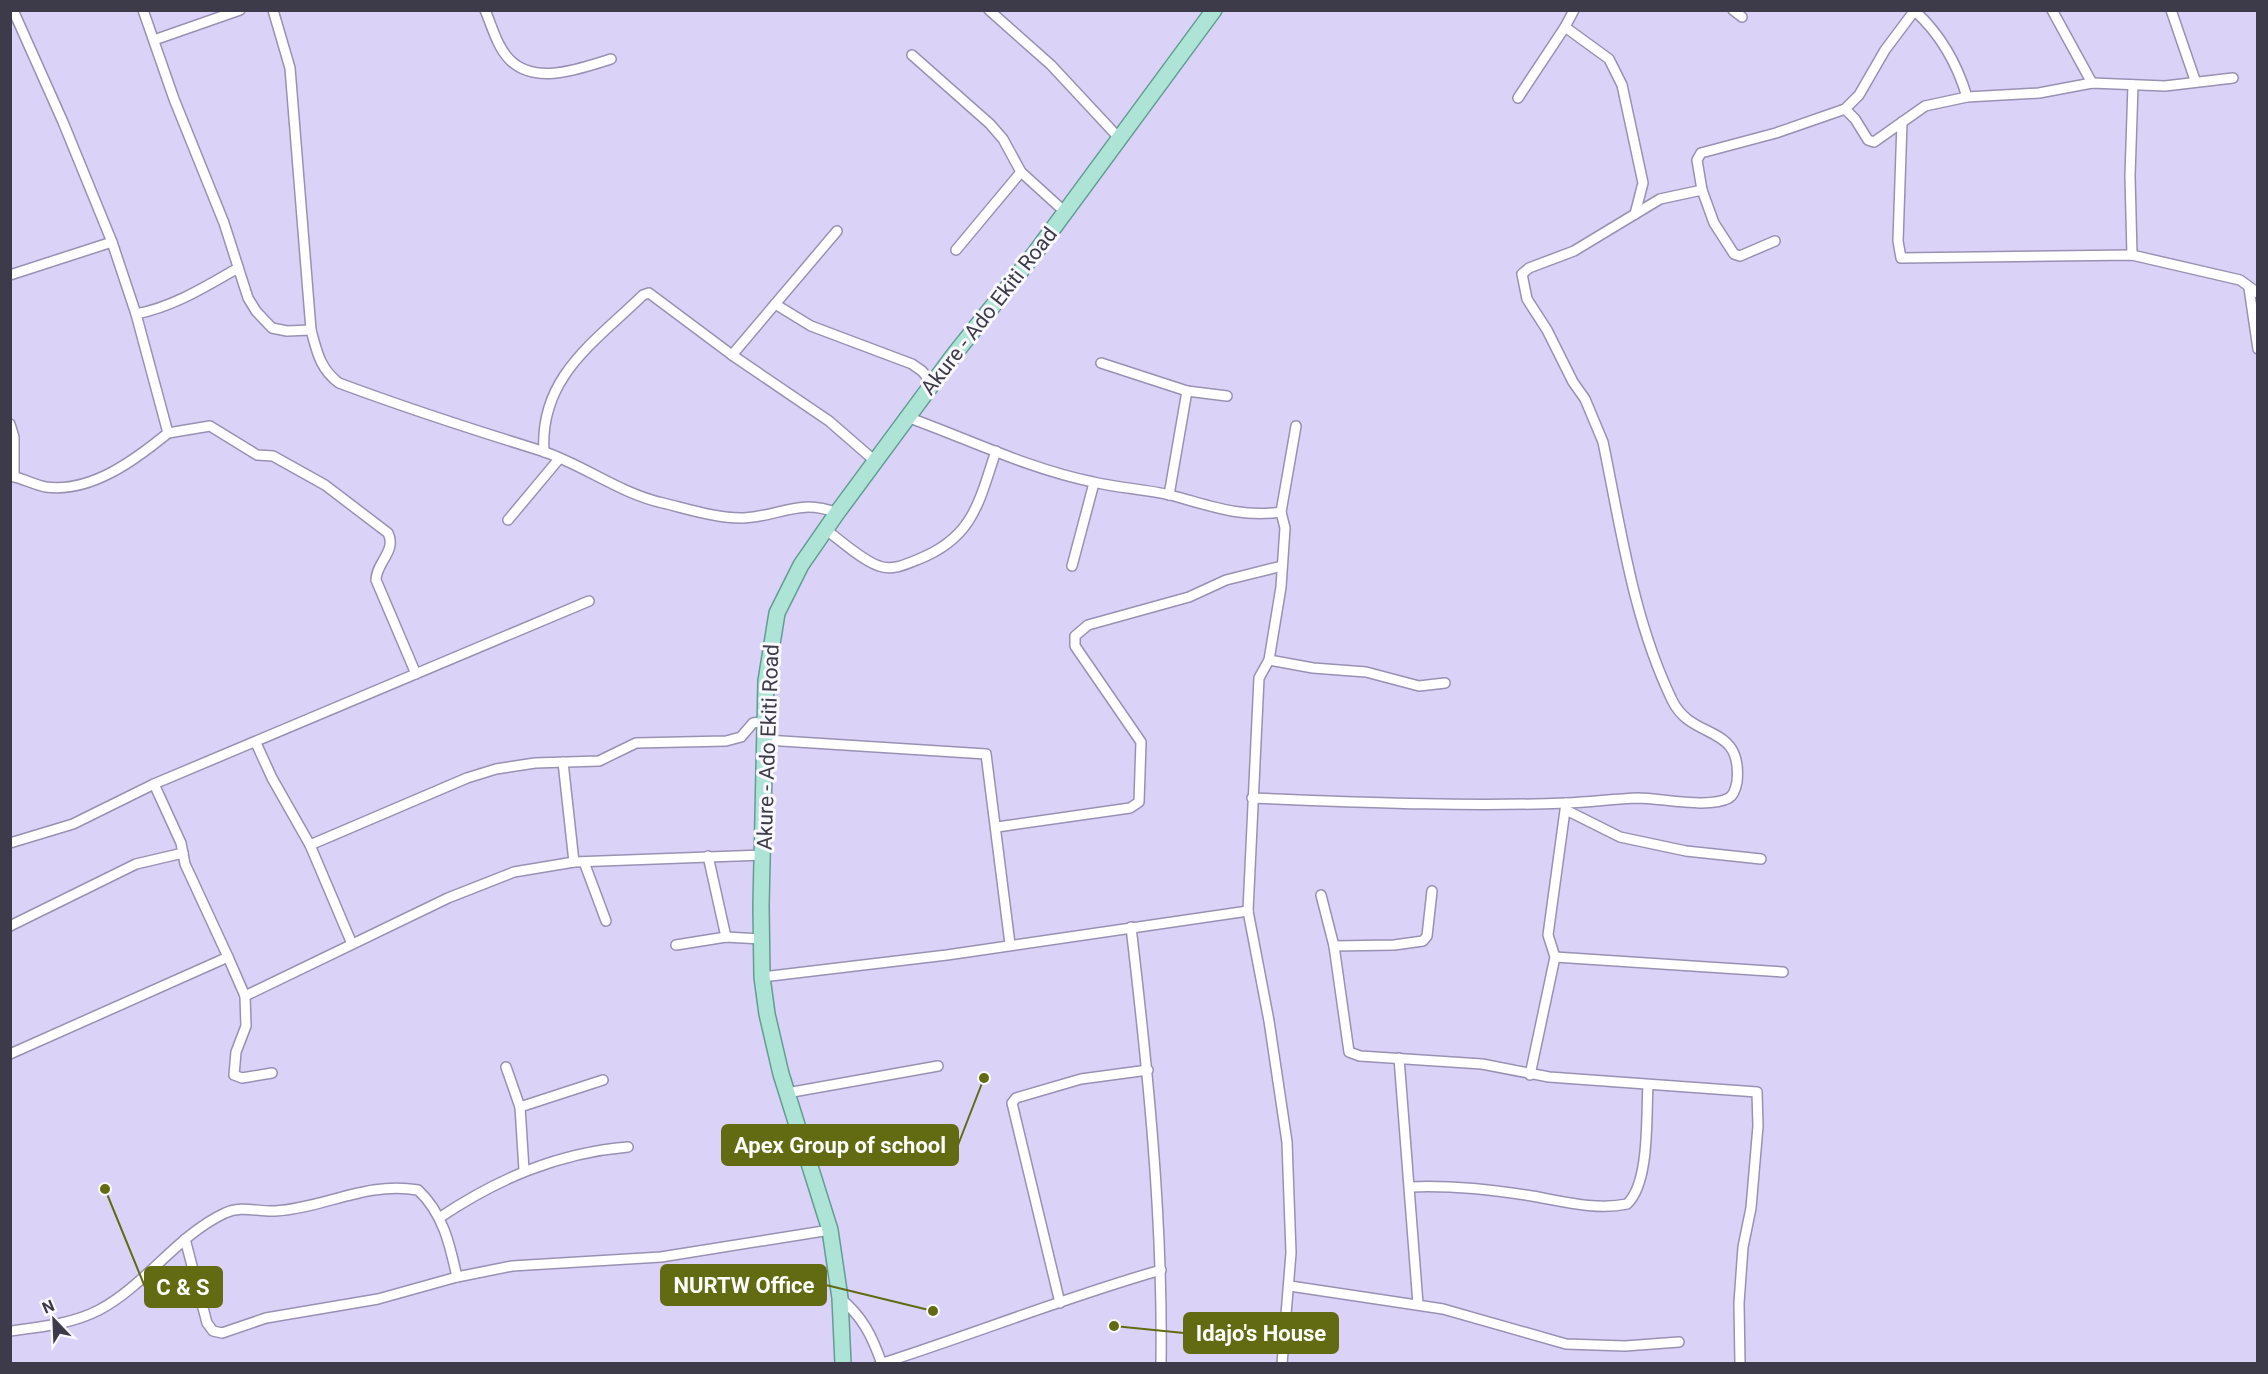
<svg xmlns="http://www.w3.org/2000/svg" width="2268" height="1374" font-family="Roboto,sans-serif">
  <rect width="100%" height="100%" fill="#dbd3f7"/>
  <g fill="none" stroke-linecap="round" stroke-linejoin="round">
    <defs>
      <g id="street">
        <polyline points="13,10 63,122 112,242"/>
        <polyline points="143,10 174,99 224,223 248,298 256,311 272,328 287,331 311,330"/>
        <path d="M273,10L290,68L311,330C317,352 320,369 339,383C406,408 474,430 542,451C584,465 619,493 663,503C688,509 719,519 744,518C781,516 799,498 837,513"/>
        <path d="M485,10C492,26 497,47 510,60C536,86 581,68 611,59"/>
        <polyline points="989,10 1051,65 1119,138"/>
        <polyline points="1574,10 1565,27 1609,59 1622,85 1643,183 1635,214"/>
        <polyline points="1733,10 1742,17"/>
        <polyline points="2052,10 2092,83"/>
        <polyline points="2171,10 2195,80"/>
        <path d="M1915,11C1941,35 1957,63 1967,97L2039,93L2092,83L2165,86L2233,78"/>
        <polyline points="154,40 240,10"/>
        <polyline points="912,55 990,124 1003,139 1021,172 1065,212"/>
        <polyline points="1518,98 1565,27"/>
        <polyline points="1845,109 1855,119 1868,140 1874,142 1925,106 1967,97"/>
        <polyline points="1902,122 1898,241 1901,258 2132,255 2240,280 2258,293"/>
        <polyline points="1702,190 1714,223 1734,254 1740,256 1775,241"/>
        <polyline points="956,250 1021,172"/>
        <polyline points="2132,255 2130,176 2133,85"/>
        <path d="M10,275L112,242L136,314C173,307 205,287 238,268"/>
        <polyline points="2249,288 2258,349"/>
        <polyline points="775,304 811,326 912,364 922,371 933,384"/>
        <polyline points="732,355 837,231"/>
        <polyline points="1101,363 1187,391 1227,396"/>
        <path d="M907,417C968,439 1029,469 1093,482C1118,488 1144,489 1170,495C1209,505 1239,518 1281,512"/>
        <polyline points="10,424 14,437 14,476"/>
        <path d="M168,433L210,426L257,455L273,456L325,485L388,533C397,551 376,563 376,580L416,674"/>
        <path d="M544,452C539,377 595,342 643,295L649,293L732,355L829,421L875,461"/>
        <path d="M10,476C23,478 34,485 46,487C91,493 135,460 168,433L136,314"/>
        <polyline points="1169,495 1187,391"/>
        <polyline points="508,520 559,459"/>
        <path d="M825,529C840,540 863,561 879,566C892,571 907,564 919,559C974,537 979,501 996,451"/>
        <polyline points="1072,566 1094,483"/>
        <polyline points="1269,660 1313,668 1366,672 1419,686 1445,683"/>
        <polyline points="766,740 986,754 1010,944"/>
        <polyline points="256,743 272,778 310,845 352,944"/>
        <polyline points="563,762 574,862"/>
        <polyline points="154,784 589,601"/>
        <path d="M1252,798C1356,802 1461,807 1566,803C1590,802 1614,799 1638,798C1661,798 1709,809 1729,798C1734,795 1736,787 1737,782C1743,722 1692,742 1672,700C1633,619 1621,529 1603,442L1585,399L1573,382L1547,330L1527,299L1522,274L1529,268L1574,251L1660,199L1702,190L1697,160L1701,153L1776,133L1845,109L1859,95L1885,50L1915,10"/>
        <polyline points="1566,810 1620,837 1686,851 1761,859"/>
        <polyline points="997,827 1130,808 1139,802 1141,742 1075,646 1075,636 1088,625 1189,597 1226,580 1282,566"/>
        <polyline points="10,843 73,824 154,784 181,843 185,864 228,957"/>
        <polyline points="310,845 467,778 496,769 535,763 599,761 636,743 726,741 741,737 753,723 767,721"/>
        <polyline points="708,856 726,937"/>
        <polyline points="584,862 606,921"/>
        <polyline points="1321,895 1334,946 1349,1052 1360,1056 1482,1064 1549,1077 1757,1092 1758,1126 1751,1208 1743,1247 1739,1303 1740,1364"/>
        <polyline points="10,926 136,864 183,853"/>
        <path d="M1131,927C1148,1072 1163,1217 1161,1364"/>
        <polyline points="676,945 726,937 761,939"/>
        <polyline points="1334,946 1394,945 1423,941 1427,936 1432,891"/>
        <polyline points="1555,957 1783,972"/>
        <polyline points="762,977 947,955 1248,911"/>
        <polyline points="245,996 246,1026 236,1052 234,1075 242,1078 272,1073"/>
        <polyline points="10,1054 228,957 245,996 448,898 514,872 574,862 763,855"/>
        <polyline points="1399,1058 1418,1304"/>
        <polyline points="506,1067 520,1107 524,1170"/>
        <polyline points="1530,1075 1555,957 1548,935 1566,803"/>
        <polyline points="787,1093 938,1066"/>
        <polyline points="520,1107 603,1080"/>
        <path d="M1410,1187C1449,1185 1486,1189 1526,1195C1558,1200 1595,1211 1627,1204C1650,1183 1646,1116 1648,1085"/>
        <path d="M439,1218C497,1179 557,1153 628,1147"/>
        <polyline points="185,1239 207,1323 213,1331 222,1333 266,1318 378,1299 457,1277 512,1266 661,1257 830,1230"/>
        <polyline points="1290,1286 1443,1309 1566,1344 1625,1346 1679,1342"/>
        <path d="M840,1298C863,1317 872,1336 882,1364"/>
        <polyline points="1060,1303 1012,1103 1016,1098 1081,1079 1148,1070"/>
        <path d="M10,1331C40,1327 72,1324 99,1310C146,1285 176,1236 225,1213C241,1205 258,1212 275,1211C325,1208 366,1181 418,1190C443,1213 450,1245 457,1277"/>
        <path d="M880,1364C974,1334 1066,1297 1161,1270"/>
        <polyline points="1282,1364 1291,1253 1287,1142 1269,1021 1248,911 1259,678 1269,660 1281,587 1285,528 1281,512 1296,426"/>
      </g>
      <polyline id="primary" points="843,1364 840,1298 830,1230 781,1074 767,1014 762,977 761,906 766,681 777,613 801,565 837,513 953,356 1035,253 1214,10"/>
    </defs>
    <use href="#street" stroke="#9991b3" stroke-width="12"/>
    <use href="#primary" stroke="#629d93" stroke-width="18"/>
    <use href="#street" stroke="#fff" stroke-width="9"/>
    <use href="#primary" stroke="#ade4d6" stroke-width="15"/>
  </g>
  <g text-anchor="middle" stroke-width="6" stroke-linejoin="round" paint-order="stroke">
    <g font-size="21" fill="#3d3a49" stroke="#faf9fd">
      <text transform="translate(989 311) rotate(-52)" y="7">Akure - Ado Ekiti Road</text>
      <text transform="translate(768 747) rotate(-88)" y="7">Akure - Ado Ekiti Road</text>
    </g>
  </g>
  <path fill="none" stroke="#626b11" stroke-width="2" d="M984 1078L958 1145M933 1311L826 1285M105 1189L145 1287M1114 1326L1184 1333"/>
  <g fill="#626b11" stroke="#faf9fd" stroke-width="2">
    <circle cx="984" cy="1078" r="6"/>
    <circle cx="933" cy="1311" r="6"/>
    <circle cx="105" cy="1189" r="6"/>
    <circle cx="1114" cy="1326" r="6"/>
  </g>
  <g fill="#626b11" stroke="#626b11" stroke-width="2">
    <rect x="722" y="1125" width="236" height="40" rx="6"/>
    <rect x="661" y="1265" width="165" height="40" rx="6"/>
    <rect x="145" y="1267" width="77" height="40" rx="6"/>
    <rect x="1184" y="1313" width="154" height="40" rx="6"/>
  </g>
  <g font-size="22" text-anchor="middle" font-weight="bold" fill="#fff">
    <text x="840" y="1153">Apex Group of school</text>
    <text x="744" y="1293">NURTW Office</text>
    <text x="183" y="1295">C &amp; S</text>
    <text x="1261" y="1341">Idajo's House</text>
  </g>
  <rect width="2268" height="1374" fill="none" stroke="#3d3a49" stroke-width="24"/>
  <g transform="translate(54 1320) rotate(337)" stroke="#faf9fd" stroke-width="4.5" paint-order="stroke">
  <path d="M0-4.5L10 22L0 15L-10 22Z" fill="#3d3a49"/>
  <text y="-9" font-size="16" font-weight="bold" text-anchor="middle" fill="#3d3a49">N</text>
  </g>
</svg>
